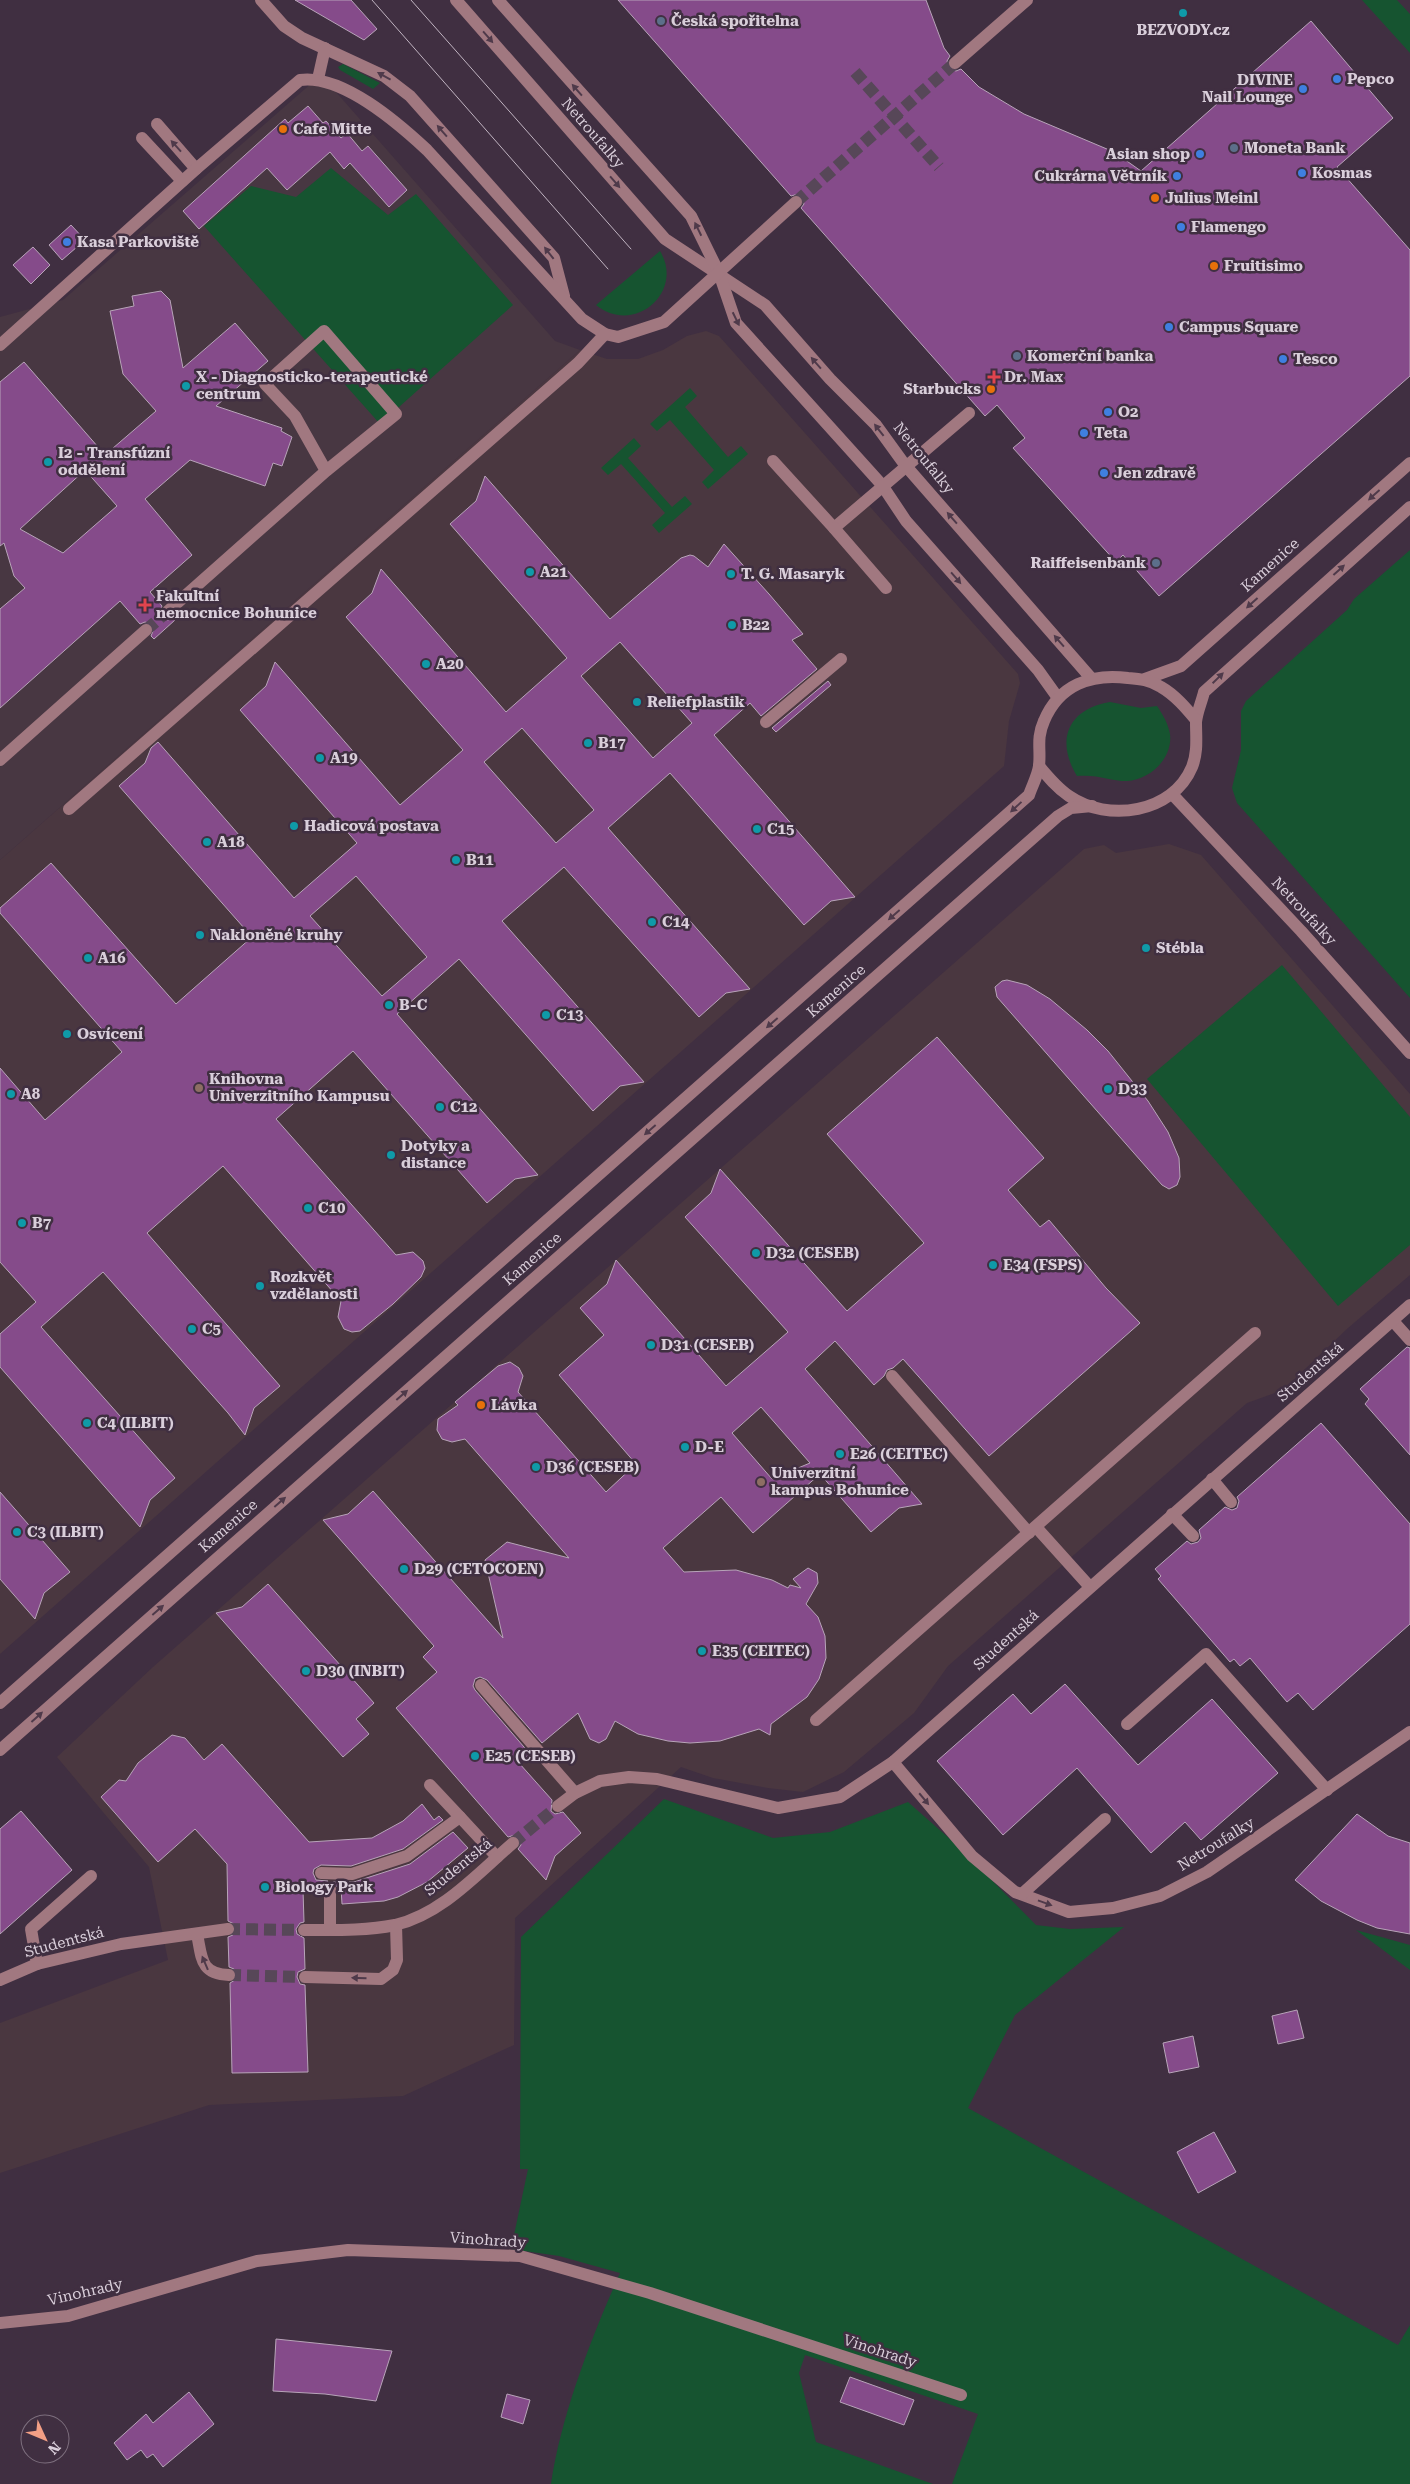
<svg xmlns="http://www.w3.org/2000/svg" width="1410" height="2484" font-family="'Roboto Serif',serif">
  <rect width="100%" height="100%" fill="#402f41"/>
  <g fill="#4a3740">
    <polygon points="706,331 719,336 1018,674 1020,683 1009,721 1004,766 0,1654 0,860 580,350 607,359 638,359 663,350 687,336"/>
    <polygon points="1169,844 1201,855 1410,1094 1410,1275 1348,1328 1283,1390 1247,1403 1067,1561 948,1666 914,1713 844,1772 803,1792 768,1788 713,1778 681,1767 515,1918 514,2045 403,2096 209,2105 0,2173 0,2023 168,1960 149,1867 57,1757 153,1667 1084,849 1104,845 1116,853"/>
  </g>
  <polygon fill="#483742" points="321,75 555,341 580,350 0,860 0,317 63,300"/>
  <g fill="#165430">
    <polygon points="1362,0 1397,0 1410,14 1410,53"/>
    <polygon points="343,64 380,83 373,89 340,70 338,67"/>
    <polygon points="331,168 388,215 416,194 513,305 380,424 204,226 251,186 296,197"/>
    <path d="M660,251C685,292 634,336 596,305Z"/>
    <polygon points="690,388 697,396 685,407 728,457 741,446 748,454 708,489 702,482 714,470 670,420 657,431 650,424"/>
    <polygon points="634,438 641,446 628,458 672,507 685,496 692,504 659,533 652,525 665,513 621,464 608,475 601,468"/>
    <polygon points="1410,550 1410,998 1237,803 1232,788 1241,750 1241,711 1246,701 1347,610 1354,599"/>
    <path d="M1110,702L1141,708L1157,706C1163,715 1168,723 1170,734C1173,758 1150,780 1127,781C1110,781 1098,774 1077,776C1055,740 1068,709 1110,702Z"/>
    <polygon points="1282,965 1410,1117 1410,1245 1338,1306 1147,1079"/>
    <path d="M664,1799L773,1838L830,1832L908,1802L959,1847L1036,1925L1070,1929L1124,1927L1015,2015L968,2108L1398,2345L1410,2325V2484H952L978,2414L805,2355L799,2373L816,2442L933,2484H551C561,2415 592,2336 620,2273L559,2256L511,2249L528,2169H520L521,1937Z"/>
    <polygon points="1356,1930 1410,1945 1410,1970"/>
  </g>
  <g fill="#854b8a" stroke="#b8a4b9" fill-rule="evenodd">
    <polygon points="295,0 351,0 377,29 364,40"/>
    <polygon points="618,0 926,0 944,48 950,56 947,61 949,69 956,71 961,69 979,87 1024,114 1114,152 1141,171 1311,21 1393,118 1337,167 1410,250 1410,376 1159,596 1123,555 1116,562 1013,448 1025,438 997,405 985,416 801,208 804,204 802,197 798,194 791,196"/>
    <polygon points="308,106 323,123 326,121 341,138 347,133 362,151 368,146 407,190 389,207 350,163 344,169 330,152 287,190 267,168 199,229 183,211 285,119 288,123"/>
    <polygon points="71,225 85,240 62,260 49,245"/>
    <polygon points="33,247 50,265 31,284 13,265"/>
    <path d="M161,291L170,300L183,368L235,323L268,361L216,406L282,428L281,431L292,437L282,466L273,463L265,486L190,460L145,499L192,555L150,592L162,606L159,613L161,618L168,620L173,618L175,620L154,639L151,636L154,629L152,624L145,622L140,624L120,601L0,708V609L25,588L14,576L4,543L0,546V382L24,362L105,455L156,411L123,374L110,311L134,306L132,296ZM85,470L117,506L63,553L20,529Z"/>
    <path d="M485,476L610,619L681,558L690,555L694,556L708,567L724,544L769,594L803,634L792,640L817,669L761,716L750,703L714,735L855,897L831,901L804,925L670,773L608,828L750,989L726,993L699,1017L564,867L502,921L644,1082L620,1086L593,1111L459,959L397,1014L538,1175L515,1179L487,1203L353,1051L276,1119L396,1255L413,1252L423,1261L425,1268L421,1277L393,1304L360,1331L352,1332L344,1329L338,1317L341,1301L223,1166L147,1233L280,1386L254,1408L245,1435L228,1413L103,1272L41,1327L175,1478L150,1500L140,1527L0,1367V1334L36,1302L0,1262V1068L45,1120L122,1052L0,913V908L51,863L176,1004L252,937L119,786L145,763L151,748L158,742L294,898L357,843L240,710L266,686L275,662L400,805L463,750L346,617L372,593L381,569L506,712L567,658L450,524L476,501ZM620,642L692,723L653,758L581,676ZM522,728L594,810L556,843L484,762ZM356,876L427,957L382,996L310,916Z"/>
    <polygon points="828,681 831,685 776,732 772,728"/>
    <polygon points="1007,980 1027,985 1050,999 1087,1030 1108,1051 1148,1101 1168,1132 1179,1158 1180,1177 1177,1185 1169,1189 1162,1185 997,997 995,987 1002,981"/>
    <path d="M937,1037L1044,1158L1008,1190L1040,1227L1049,1220L1106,1288L1140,1323L989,1456L903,1359L893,1368L887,1370L884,1376L874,1385L835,1341L805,1369L922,1504L899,1508L871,1532L820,1474L753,1533L721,1497L663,1548L684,1572L736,1570L772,1580L788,1588L790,1585L801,1588L793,1579L808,1568L817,1573L818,1583L806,1604L818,1617L825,1636L826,1658L819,1679L807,1697L771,1724L770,1735L759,1729L720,1741L690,1743L668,1741L638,1734L615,1721L606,1739L599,1743L590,1739L578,1713L542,1743L487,1680L480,1677L475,1679L473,1686L475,1690L530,1754L519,1763L552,1800L551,1811L555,1814L563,1812L581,1833L555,1856L546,1880L518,1849L521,1845L519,1838L515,1835L508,1837L396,1708L437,1672L423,1657L434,1646L323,1520L348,1514L373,1491L503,1638L485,1560L507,1542L569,1558L465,1439L452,1442L442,1439L437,1430L438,1419L458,1405L455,1402L498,1366L510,1362L519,1368L523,1376L518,1392L606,1492L636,1464L559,1375L604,1335L580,1308L607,1284L616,1260L726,1386L788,1332L685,1217L711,1193L720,1169L847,1311L924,1243L827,1134ZM761,1407L810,1463L772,1479L732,1433Z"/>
    <polygon points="1407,1347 1410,1348 1410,1455 1365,1404 1369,1399 1360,1389"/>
    <polygon points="1321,1423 1410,1524 1410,1624 1313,1710 1298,1693 1287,1702 1250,1658 1240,1666 1234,1659 1230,1662 1158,1579 1161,1576 1155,1569 1187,1541 1191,1544 1198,1542 1201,1538 1199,1530 1225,1507 1232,1510 1237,1508 1239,1501 1237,1497"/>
    <polygon points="0,1492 70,1572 44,1593 35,1619 0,1579"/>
    <polygon points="268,1584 374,1703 356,1719 369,1734 343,1757 216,1613 242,1607"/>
    <polygon points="1065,1684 1138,1765 1212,1699 1278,1773 1201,1840 1185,1822 1151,1853 1077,1768 1003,1835 937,1761 1013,1694 1031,1714"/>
    <polygon points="172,1735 185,1738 204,1760 222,1744 309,1842 372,1838 403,1821 422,1804 434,1820 439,1816 443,1820 403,1849 351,1866 321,1865 314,1869 313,1873 316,1880 328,1881 322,1889 303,1890 304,1922 300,1923 296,1929 297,1934 304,1938 305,1969 298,1972 297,1977 300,1984 305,1985 308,2072 232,2073 230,1983 235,1980 237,1975 234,1969 229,1967 228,1937 233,1935 236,1928 234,1924 228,1921 227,1864 195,1829 158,1862 101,1797 119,1780 126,1781 138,1763"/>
    <polygon points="21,1811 72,1870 0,1934 0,1829"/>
    <polygon points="1357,1814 1388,1836 1410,1843 1410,1934 1377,1928 1357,1920 1321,1901 1295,1880"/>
    <polygon points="453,1832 468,1848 427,1882 398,1897 384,1901 342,1904 341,1888 338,1888 333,1882 354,1882 410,1864"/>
    <polygon points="1297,2010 1304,2038 1278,2044 1272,2016"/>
    <polygon points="1193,2036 1199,2067 1169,2073 1163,2043"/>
    <polygon points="1214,2132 1236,2172 1198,2193 1177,2152"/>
    <polygon points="276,2339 392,2351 376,2401 325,2394 273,2391"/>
    <polygon points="850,2377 914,2400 904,2425 840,2402"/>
    <polygon points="189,2392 214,2424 163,2467 153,2454 147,2458 141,2450 127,2460 114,2443 146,2414 153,2423"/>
    <polygon points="507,2394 530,2400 523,2424 501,2417"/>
  </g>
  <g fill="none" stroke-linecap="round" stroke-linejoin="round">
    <g stroke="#574758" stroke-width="12" stroke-dasharray="12 6" stroke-linecap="butt">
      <polyline points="855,72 939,167"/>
      <polyline points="796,202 955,63"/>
      <polyline points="146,630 167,612"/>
      <polyline points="513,1843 558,1806"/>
      <polyline points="228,1929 304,1930"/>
      <polyline points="229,1975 305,1977"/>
    </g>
    <g stroke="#a17880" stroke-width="12">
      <polyline points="261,0 284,26 302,38 384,76 410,96 554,258 564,296"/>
      <polyline points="456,0 665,239 765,305 830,379 876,425 905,465 1091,678"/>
      <polyline points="498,0 691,216 719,273 736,323 882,485 906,521 1038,670 1058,698"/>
      <polyline points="955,63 1027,0"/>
      <polyline points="318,79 325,48"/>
      <polyline points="157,124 196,169"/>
      <polyline points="142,138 182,181"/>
      <path d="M0,345L196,169L300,80C342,74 398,123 427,150L582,319L605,334L618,337L664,322L796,202"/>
      <polyline points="773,461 834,528 969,413"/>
      <polyline points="834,528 886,588"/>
      <polyline points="167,612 326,471 295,416 265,384 324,331 396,414 326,471"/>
      <polyline points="1145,679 1181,666 1410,463"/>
      <polyline points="766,722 841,659"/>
      <polyline points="0,760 146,630"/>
      <path d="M1039,766C1048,777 1057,788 1069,796C1108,823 1173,813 1192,767C1198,752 1196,738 1196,722C1197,712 1202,701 1204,692L1410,507"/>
      <polyline points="1172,794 1301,931 1410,1053"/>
      <polyline points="69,809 578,363 605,334"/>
      <polyline points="1393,1321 1410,1340"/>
      <polyline points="892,1376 1029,1533"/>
      <polyline points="1212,1479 1231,1502"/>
      <polyline points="1172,1514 1193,1536"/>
      <polyline points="1036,1527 1090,1587"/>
      <polyline points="481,1685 575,1793"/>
      <path d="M0,1703L1029,795C1032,786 1038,775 1039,766C1041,749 1036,739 1044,721C1059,685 1091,673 1128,678C1140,679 1150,680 1161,687C1175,695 1186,708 1196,720"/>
      <polyline points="816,1720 1255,1333"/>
      <polyline points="1127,1724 1206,1654 1327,1790"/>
      <polyline points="0,1750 1058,816 1071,808 1092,806"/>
      <polyline points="893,1762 972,1856 1015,1892 1069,1912 1113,1908 1160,1896 1207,1872 1410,1732"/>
      <polyline points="430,1785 460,1817"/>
      <polyline points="558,1806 575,1793 600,1781 629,1777 657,1779 778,1808 840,1797 893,1762 1410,1305"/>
      <polyline points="321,1873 352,1874 407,1856 460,1817 497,1857"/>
      <polyline points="1022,1894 1105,1819"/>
      <path d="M304,1930C334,1930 365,1931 395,1925C442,1914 478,1873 513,1843"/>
      <polyline points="330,1930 330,1889"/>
      <path d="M197,1934C202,1958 200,1974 229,1975"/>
      <polyline points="37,1964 31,1929 91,1876"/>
      <polyline points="305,1977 381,1979 393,1970 397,1960 396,1925"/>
      <polyline points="0,1980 37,1964 121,1944 228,1929"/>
      <polyline points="0,2323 68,2316 257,2261 348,2250 520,2256 650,2293 961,2395"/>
    </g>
    <g stroke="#c0b4c1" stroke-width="1">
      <polyline points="372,0 608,269"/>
      <polyline points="411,0 631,249"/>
    </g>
  </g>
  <defs><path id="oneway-solid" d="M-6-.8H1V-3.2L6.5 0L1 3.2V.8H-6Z" transform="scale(1.25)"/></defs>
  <g fill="#4f3a4a">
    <use href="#oneway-solid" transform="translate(488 37) rotate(49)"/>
    <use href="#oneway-solid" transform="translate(384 76) rotate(-151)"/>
    <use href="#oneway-solid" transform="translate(577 90) rotate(-131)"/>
    <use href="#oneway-solid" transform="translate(442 131) rotate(-131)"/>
    <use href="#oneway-solid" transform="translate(176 146) rotate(-132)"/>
    <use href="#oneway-solid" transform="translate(615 182) rotate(49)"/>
    <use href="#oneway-solid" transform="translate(698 229) rotate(-116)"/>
    <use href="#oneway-solid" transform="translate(549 253) rotate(-128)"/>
    <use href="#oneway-solid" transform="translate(736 319) rotate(64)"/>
    <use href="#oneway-solid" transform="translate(816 363) rotate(-131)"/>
    <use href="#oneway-solid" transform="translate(879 430) rotate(-128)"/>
    <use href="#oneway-solid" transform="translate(1374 495) rotate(138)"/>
    <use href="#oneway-solid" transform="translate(952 518) rotate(-131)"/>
    <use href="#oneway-solid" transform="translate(1339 570) rotate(-42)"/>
    <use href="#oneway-solid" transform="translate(956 578) rotate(49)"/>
    <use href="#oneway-solid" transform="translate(1252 603) rotate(138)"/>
    <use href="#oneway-solid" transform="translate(1059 641) rotate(-131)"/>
    <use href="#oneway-solid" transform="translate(1218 678) rotate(-44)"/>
    <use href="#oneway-solid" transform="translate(1016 807) rotate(137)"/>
    <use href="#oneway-solid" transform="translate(894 915) rotate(139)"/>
    <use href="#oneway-solid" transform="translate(772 1023) rotate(139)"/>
    <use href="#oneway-solid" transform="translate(650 1130) rotate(139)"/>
    <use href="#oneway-solid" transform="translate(402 1395) rotate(-41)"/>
    <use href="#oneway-solid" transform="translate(280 1502) rotate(-41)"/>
    <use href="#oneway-solid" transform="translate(158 1610) rotate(-41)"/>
    <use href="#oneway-solid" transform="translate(37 1717) rotate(-42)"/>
    <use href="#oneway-solid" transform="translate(924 1799) rotate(50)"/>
    <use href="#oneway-solid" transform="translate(1045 1903) rotate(20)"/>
    <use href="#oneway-solid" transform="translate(205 1963) rotate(-113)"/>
    <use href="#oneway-solid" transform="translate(359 1978) rotate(-178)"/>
  </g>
  <g fill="#0f9aa8" stroke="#402f41" stroke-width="2">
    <circle cx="1183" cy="13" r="5"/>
    <circle cx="186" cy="386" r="5"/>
    <circle cx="48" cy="462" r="5"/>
    <circle cx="530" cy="572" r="5"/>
    <circle cx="731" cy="574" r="5"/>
    <circle cx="732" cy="625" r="5"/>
    <circle cx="426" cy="664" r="5"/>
    <circle cx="637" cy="702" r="5"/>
    <circle cx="588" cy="743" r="5"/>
    <circle cx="320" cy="758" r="5"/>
    <circle cx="294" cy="826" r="5"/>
    <circle cx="757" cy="829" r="5"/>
    <circle cx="207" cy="842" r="5"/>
    <circle cx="456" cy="860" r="5"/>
    <circle cx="652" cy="922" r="5"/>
    <circle cx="200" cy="935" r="5"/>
    <circle cx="1146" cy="948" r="5"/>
    <circle cx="88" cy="958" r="5"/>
    <circle cx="389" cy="1005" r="5"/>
    <circle cx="546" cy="1015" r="5"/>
    <circle cx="67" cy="1034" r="5"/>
    <circle cx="1108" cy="1089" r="5"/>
    <circle cx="11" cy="1094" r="5"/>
    <circle cx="440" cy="1107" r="5"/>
    <circle cx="391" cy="1155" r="5"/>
    <circle cx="308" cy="1208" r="5"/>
    <circle cx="22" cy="1223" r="5"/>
    <circle cx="756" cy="1253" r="5"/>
    <circle cx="993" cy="1265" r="5"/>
    <circle cx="260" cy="1286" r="5"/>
    <circle cx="192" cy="1329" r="5"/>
    <circle cx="651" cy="1345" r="5"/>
    <circle cx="87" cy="1423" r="5"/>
    <circle cx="685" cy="1447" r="5"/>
    <circle cx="840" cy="1454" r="5"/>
    <circle cx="536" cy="1467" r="5"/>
    <circle cx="17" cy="1532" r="5"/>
    <circle cx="404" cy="1569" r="5"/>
    <circle cx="702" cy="1651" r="5"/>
    <circle cx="306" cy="1671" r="5"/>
    <circle cx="475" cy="1756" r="5"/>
    <circle cx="265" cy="1887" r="5"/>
  </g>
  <g fill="#5c6f8a" stroke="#402f41" stroke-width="2">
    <circle cx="661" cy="21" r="5"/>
    <circle cx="1234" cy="148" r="5"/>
    <circle cx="1017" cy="356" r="5"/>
    <circle cx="1156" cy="563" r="5"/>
  </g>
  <g fill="#3f7fe0" stroke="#402f41" stroke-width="2">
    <circle cx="1337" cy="79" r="5"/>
    <circle cx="1303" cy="89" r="5"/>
    <circle cx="1200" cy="154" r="5"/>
    <circle cx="1302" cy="173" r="5"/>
    <circle cx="1177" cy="176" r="5"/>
    <circle cx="1181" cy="227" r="5"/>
    <circle cx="67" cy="242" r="5"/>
    <circle cx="1169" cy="327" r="5"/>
    <circle cx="1283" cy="359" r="5"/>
    <circle cx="1108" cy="412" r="5"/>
    <circle cx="1084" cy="433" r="5"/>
    <circle cx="1104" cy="473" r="5"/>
  </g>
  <g fill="#e8710a" stroke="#402f41" stroke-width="2">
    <circle cx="283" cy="129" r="5"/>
    <circle cx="1155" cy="198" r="5"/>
    <circle cx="1214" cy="266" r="5"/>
    <circle cx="991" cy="389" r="5"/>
    <circle cx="481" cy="1405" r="5"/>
  </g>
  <g fill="#e0444e" stroke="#402f41" stroke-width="2">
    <path d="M991.5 369.5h5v5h5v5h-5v5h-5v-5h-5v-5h5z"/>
    <path d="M142.5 597.5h5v5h5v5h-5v5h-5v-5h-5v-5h5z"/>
  </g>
  <g fill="#8d6e63" stroke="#402f41" stroke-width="2">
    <circle cx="199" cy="1088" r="5"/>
    <circle cx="761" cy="1482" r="5"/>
  </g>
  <g text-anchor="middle" stroke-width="5" stroke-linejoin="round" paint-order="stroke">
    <g font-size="15" font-weight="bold" fill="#d9ceda" stroke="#402f41" text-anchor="start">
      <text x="671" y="26">Česká spořitelna</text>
      <text x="1183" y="35" text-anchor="middle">BEZVODY.cz</text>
      <text x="1347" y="84">Pepco</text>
      <text x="1293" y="85" text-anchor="end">DIVINE<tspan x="1293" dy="17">Nail Lounge</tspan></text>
      <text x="293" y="134">Cafe Mitte</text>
      <text x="1244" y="153">Moneta Bank</text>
      <text x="1190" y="159" text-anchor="end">Asian shop</text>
      <text x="1312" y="178">Kosmas</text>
      <text x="1167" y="181" text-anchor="end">Cukrárna Větrník</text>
      <text x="1165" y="203">Julius Meinl</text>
      <text x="1191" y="232">Flamengo</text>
      <text x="77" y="247">Kasa Parkoviště</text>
      <text x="1224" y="271">Fruitisimo</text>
      <text x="1179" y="332">Campus Square</text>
      <text x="1027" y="361">Komerční banka</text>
      <text x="1293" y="364">Tesco</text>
      <text x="196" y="382">X - Diagnosticko-terapeutické<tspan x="196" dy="17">centrum</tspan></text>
      <text x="1004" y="382">Dr. Max</text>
      <text x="981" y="394" text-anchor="end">Starbucks</text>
      <text x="1118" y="417">O2</text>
      <text x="1094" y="438">Teta</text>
      <text x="58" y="458">I2 - Transfúzní<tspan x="58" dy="17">oddělení</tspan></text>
      <text x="1114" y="478">Jen zdravě</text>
      <text x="1146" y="568" text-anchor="end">Raiffeisenbank</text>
      <text x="540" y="577">A21</text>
      <text x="741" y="579">T. G. Masaryk</text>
      <text x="156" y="601">Fakultní<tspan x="156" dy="17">nemocnice Bohunice</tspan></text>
      <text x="742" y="630">B22</text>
      <text x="436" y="669">A20</text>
      <text x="647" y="707">Reliefplastik</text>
      <text x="598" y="748">B17</text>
      <text x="330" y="763">A19</text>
      <text x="304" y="831">Hadicová postava</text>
      <text x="767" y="834">C15</text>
      <text x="217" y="847">A18</text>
      <text x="466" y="865">B11</text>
      <text x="662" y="927">C14</text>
      <text x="210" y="940">Nakloněné kruhy</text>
      <text x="1156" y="953">Stébla</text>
      <text x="98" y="963">A16</text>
      <text x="399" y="1010">B-C</text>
      <text x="556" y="1020">C13</text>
      <text x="77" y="1039">Osvícení</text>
      <text x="209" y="1084">Knihovna<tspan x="209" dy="17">Univerzitního Kampusu</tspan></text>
      <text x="1118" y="1094">D33</text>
      <text x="21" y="1099">A8</text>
      <text x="450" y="1112">C12</text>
      <text x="401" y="1151">Dotyky a<tspan x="401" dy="17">distance</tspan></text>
      <text x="318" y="1213">C10</text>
      <text x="32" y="1228">B7</text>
      <text x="766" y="1258">D32 (CESEB)</text>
      <text x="1003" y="1270">E34 (FSPS)</text>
      <text x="270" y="1282">Rozkvět<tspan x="270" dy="17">vzdělanosti</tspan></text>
      <text x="202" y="1334">C5</text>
      <text x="661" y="1350">D31 (CESEB)</text>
      <text x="491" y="1410">Lávka</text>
      <text x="97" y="1428">C4 (ILBIT)</text>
      <text x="695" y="1452">D-E</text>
      <text x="850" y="1459">E26 (CEITEC)</text>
      <text x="546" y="1472">D36 (CESEB)</text>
      <text x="771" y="1478">Univerzitní<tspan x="771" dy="17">kampus Bohunice</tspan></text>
      <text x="27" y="1537">C3 (ILBIT)</text>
      <text x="414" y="1574">D29 (CETOCOEN)</text>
      <text x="712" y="1656">E35 (CEITEC)</text>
      <text x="316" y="1676">D30 (INBIT)</text>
      <text x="485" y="1761">E25 (CESEB)</text>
      <text x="275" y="1892">Biology Park</text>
    </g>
    <g font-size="15" fill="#d9ceda" stroke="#402f41">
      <text transform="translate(593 133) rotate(49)" y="5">Netroufalky</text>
      <text transform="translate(924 458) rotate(51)" y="5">Netroufalky</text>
      <text transform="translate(1270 565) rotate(-42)" y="5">Kamenice</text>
      <text transform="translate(1304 911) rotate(47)" y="5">Netroufalky</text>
      <text transform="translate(836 991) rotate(-41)" y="5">Kamenice</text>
      <text transform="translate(532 1259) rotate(-41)" y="5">Kamenice</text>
      <text transform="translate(1310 1372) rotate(-41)" y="5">Studentská</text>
      <text transform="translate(228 1526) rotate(-41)" y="5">Kamenice</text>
      <text transform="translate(1006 1640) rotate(-42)" y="5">Studentská</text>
      <text transform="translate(1216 1844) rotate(-32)" y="5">Netroufalky</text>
      <text transform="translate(458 1867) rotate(-39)" y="5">Studentská</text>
      <text transform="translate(64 1942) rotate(-15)" y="5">Studentská</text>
      <text transform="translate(488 2240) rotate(4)" y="5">Vinohrady</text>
      <text transform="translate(85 2292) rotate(-13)" y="5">Vinohrady</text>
      <text transform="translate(880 2351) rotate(18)" y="5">Vinohrady</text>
    </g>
  </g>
  <g transform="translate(45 2439) rotate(134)"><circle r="24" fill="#402f41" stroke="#7d6f7e"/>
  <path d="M0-4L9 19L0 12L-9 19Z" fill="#f39f85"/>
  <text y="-8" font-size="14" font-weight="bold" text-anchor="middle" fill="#d9ceda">N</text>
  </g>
</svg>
